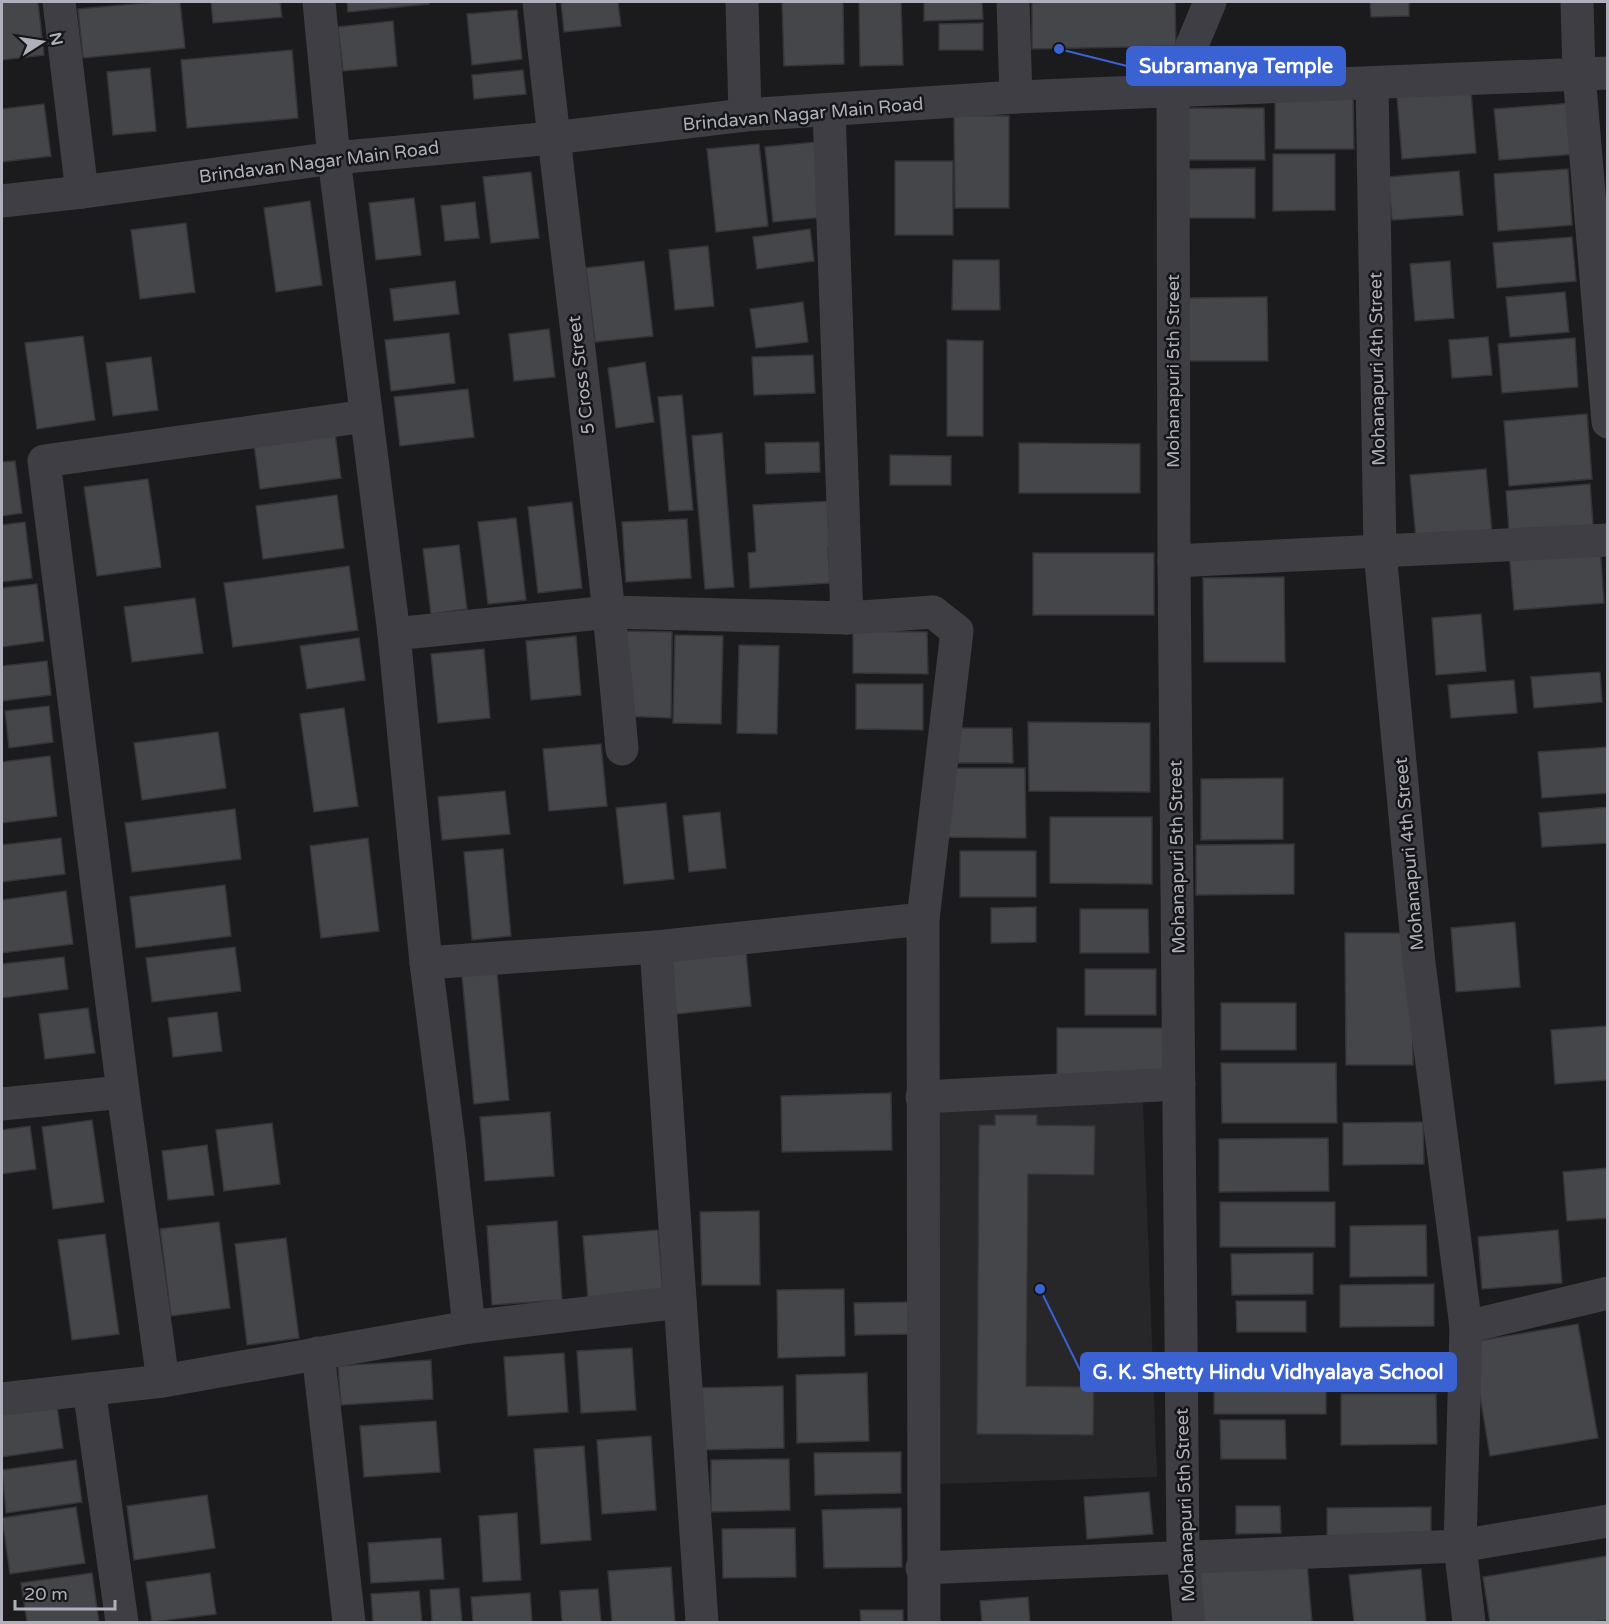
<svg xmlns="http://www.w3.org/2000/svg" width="1609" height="1624" font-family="'Varela Round',sans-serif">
  <rect width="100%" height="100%" fill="#1b1b1d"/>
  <polygon fill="#27272a" points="927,1100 1143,1100 1157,1477 936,1484"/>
  <g fill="#45464a" stroke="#353539" stroke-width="1.5">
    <polygon points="2,2 38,2 44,55 2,60"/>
    <polygon points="156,2 180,2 185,48 83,58 78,9"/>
    <polygon points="211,2 280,2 282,17 213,23"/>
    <polygon points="347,2 429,2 429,4 348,12"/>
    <polygon points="561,2 618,2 621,26 564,32"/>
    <polygon points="782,2 843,2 844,64 784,66"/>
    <polygon points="859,2 901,2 903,65 860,66"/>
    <polygon points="924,2 982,2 983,19 924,21"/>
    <polygon points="1032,2 1175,2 1176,46 1032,49"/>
    <polygon points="1370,2 1409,2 1409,16 1371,17"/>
    <polygon points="517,10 522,59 472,65 467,14"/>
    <polygon points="393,21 397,66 343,71 338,27"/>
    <polygon points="983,23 983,50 939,50 939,24"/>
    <polygon points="292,50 298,118 187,128 181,60"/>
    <polygon points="150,68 156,131 113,135 107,72"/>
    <polygon points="523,70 526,94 474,99 472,75"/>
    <polygon points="1471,92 1476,153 1402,159 1397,97"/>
    <polygon points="1275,97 1353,97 1354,149 1275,149"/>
    <polygon points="1572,103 1576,154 1499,160 1494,109"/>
    <polygon points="44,104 51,156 2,162 2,109"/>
    <polygon points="1181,108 1264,108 1265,160 1181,160"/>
    <polygon points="954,115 1009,116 1009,208 955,208"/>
    <polygon points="816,142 824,217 773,222 765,147"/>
    <polygon points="759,144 768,226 716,232 707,149"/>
    <polygon points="1273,154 1335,154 1335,210 1273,211"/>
    <rect x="895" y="161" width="58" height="74"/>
    <polygon points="1255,168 1255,218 1185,218 1185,169"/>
    <polygon points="1568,169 1572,225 1498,231 1494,174"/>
    <polygon points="1459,171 1463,215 1392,220 1388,177"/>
    <polygon points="531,172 539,238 491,243 483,177"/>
    <polygon points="414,198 421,255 376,260 369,203"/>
    <polygon points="310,201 322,285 276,292 264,208"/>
    <polygon points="475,202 479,238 445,241 441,206"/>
    <polygon points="186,223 195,292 140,299 131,230"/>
    <polygon points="810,229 814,261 757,269 753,237"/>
    <polygon points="1572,237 1576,281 1497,288 1493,243"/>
    <polygon points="708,246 714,306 675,310 669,250"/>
    <polygon points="953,260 999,260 1000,310 952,310"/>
    <polygon points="644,261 653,336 595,342 586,268"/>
    <polygon points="1450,261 1454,318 1415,321 1410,264"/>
    <polygon points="455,281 459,314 394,321 390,289"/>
    <polygon points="1565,292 1569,332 1510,337 1506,297"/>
    <polygon points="1267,297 1268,361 1188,361 1187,298"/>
    <polygon points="803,302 808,342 756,348 750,309"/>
    <polygon points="549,329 555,377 514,381 509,334"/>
    <polygon points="449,333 455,383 391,391 385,340"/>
    <polygon points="83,336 95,420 37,429 25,343"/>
    <polygon points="1488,337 1492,375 1452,378 1449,340"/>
    <polygon points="1575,338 1578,387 1502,393 1498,344"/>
    <polygon points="947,340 983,341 983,436 947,436"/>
    <polygon points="813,355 815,393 754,395 752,357"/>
    <polygon points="151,357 158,410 113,416 106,363"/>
    <polygon points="645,362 654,422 616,428 608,368"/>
    <polygon points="468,389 474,437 400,446 394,397"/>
    <polygon points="682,395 693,510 669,511 658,397"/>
    <polygon points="1587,414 1592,479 1509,486 1504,421"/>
    <polygon points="335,433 341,478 260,489 254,444"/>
    <polygon points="722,433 734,587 705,589 692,436"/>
    <polygon points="819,442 820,472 766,474 765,443"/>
    <polygon points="1019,443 1140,444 1140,493 1019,493"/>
    <polygon points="890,455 951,456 951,485 890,485"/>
    <polygon points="15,461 22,513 2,516 2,462"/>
    <polygon points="1486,469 1492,532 1416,538 1410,475"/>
    <polygon points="148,479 161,567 97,576 84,487"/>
    <polygon points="1590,484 1594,537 1510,543 1506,491"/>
    <polygon points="337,495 344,548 263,559 256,506"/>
    <polygon points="834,501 836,547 828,547 830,583 750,588 748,553 756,552 753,505"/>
    <polygon points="572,502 582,588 538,593 528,507"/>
    <polygon points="516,518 526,600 488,604 478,522"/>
    <polygon points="687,519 691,578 626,582 622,522"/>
    <polygon points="25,522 32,578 2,582 2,525"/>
    <polygon points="459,545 467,609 431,614 423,549"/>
    <polygon points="1600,545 1604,603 1514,610 1509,552"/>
    <rect x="1033" y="553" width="121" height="62"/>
    <polygon points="349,566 358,630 233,647 224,583"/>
    <polygon points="1284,577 1285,662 1204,662 1203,578"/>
    <polygon points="37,584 44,641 2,647 2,588"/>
    <polygon points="195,598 203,653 132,662 124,607"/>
    <polygon points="1481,614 1486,671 1436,675 1432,618"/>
    <polygon points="624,631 672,632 671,718 622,716"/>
    <polygon points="853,631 927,632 928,674 853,673"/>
    <polygon points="675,635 723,636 721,724 673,723"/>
    <polygon points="576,636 581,695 531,700 526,641"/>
    <polygon points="359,638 365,680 307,689 300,646"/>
    <polygon points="739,645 779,646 777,734 737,733"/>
    <polygon points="484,649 490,718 438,723 431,654"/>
    <polygon points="47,661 51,695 2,701 2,666"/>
    <polygon points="1600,672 1602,702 1534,708 1531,677"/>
    <polygon points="1514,680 1517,713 1451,718 1448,685"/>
    <polygon points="856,684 923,684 923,730 856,729"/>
    <polygon points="49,706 53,742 9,748 5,711"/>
    <polygon points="344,708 358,806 314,812 300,714"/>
    <polygon points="1028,722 1150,723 1150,792 1029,791"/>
    <polygon points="955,728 1012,728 1013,763 955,763"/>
    <polygon points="218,732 226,788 142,800 134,743"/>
    <polygon points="601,744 607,806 549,811 543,749"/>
    <polygon points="1608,747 1608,793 1542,798 1538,752"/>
    <polygon points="50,756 57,816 2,823 2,762"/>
    <polygon points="940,768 1025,768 1026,838 940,837"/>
    <polygon points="1283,778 1283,839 1201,840 1201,779"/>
    <polygon points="505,791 510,834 442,840 438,797"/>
    <polygon points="666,803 674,879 624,884 616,808"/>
    <polygon points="1608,807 1608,843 1542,847 1539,813"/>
    <polygon points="235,809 241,859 132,872 125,823"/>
    <polygon points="720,812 726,868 689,872 683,816"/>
    <polygon points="1050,817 1152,817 1152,884 1050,883"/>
    <polygon points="61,838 65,874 2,882 2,845"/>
    <polygon points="368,838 379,931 321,938 310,846"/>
    <polygon points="1294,844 1294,894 1196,895 1196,845"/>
    <polygon points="503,849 511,936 472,940 464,852"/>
    <rect x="960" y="851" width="76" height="46"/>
    <polygon points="225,885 231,936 136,948 130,897"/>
    <polygon points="66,891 73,944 2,953 2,900"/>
    <polygon points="1036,907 1036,942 991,943 991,908"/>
    <polygon points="1080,909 1148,909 1149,953 1080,953"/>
    <polygon points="1515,922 1520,987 1456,992 1451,928"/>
    <polygon points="1345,933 1412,933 1413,1065 1346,1065"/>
    <polygon points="235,947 241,991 152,1002 146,958"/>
    <polygon points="746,952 751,1006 676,1014 671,960"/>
    <polygon points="64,957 68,989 2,998 2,964"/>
    <rect x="1085" y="969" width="71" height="46"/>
    <polygon points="497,973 509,1100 474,1104 462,976"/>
    <rect x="1221" y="1003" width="75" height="47"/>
    <polygon points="88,1008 95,1053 45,1059 39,1014"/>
    <polygon points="217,1012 222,1051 173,1057 168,1018"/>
    <polygon points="1608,1026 1608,1080 1555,1084 1551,1030"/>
    <rect x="1057" y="1028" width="111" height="50"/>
    <polygon points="1221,1063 1336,1063 1337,1123 1222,1123"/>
    <polygon points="891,1093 892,1150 782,1152 781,1096"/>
    <polygon points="550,1112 554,1176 485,1181 480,1117"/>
    <polygon points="995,1115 1037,1115 1037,1125 1095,1126 1094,1175 1028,1174 1026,1386 1094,1387 1093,1435 977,1434 979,1125 995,1125"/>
    <polygon points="92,1120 104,1202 53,1209 42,1127"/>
    <polygon points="1423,1122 1424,1164 1343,1165 1343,1123"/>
    <polygon points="272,1123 280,1184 224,1191 216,1130"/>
    <polygon points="30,1126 36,1169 2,1174 2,1130"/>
    <polygon points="1328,1138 1329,1191 1219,1192 1219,1139"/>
    <polygon points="207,1145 214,1195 168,1200 162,1151"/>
    <polygon points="1608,1168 1608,1218 1567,1221 1563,1172"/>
    <rect x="1220" y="1202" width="115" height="45"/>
    <polygon points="759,1211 760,1285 702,1285 700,1212"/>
    <polygon points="557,1221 562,1300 492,1305 487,1226"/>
    <polygon points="219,1222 230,1308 171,1316 160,1229"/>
    <polygon points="1426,1225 1427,1276 1350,1277 1350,1226"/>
    <polygon points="658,1230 663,1293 588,1298 583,1236"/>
    <polygon points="1558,1230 1562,1283 1482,1289 1478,1237"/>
    <polygon points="105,1234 119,1334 72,1340 58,1240"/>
    <polygon points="286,1238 299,1338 247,1345 235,1244"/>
    <polygon points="1313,1253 1313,1294 1232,1295 1231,1254"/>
    <polygon points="1434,1284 1434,1326 1340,1327 1340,1285"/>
    <polygon points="844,1289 845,1356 778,1358 777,1290"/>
    <polygon points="1236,1301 1306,1301 1306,1332 1237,1332"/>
    <polygon points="911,1302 912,1334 855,1335 854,1303"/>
    <polygon points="1578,1324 1598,1438 1490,1456 1471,1342"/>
    <polygon points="632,1348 636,1410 581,1413 577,1351"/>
    <polygon points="564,1353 568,1412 508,1416 504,1357"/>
    <rect x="1214" y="1359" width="112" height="55"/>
    <polygon points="431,1360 433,1399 341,1405 338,1366"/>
    <polygon points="867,1373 869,1441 797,1443 796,1375"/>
    <polygon points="783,1386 784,1448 695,1450 694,1388"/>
    <polygon points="1341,1394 1436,1394 1437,1444 1341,1445"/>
    <polygon points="57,1406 63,1448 2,1457 2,1414"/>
    <polygon points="1220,1420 1285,1420 1286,1459 1221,1459"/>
    <polygon points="436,1421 440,1472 364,1477 360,1426"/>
    <polygon points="651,1436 656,1510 602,1514 597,1440"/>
    <polygon points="584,1446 591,1540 541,1544 534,1449"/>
    <polygon points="901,1452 901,1493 815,1495 814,1453"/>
    <polygon points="789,1459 790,1510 711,1512 711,1460"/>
    <polygon points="76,1460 82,1502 6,1513 2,1470"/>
    <polygon points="1149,1492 1153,1534 1087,1539 1084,1497"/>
    <polygon points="207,1495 215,1548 134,1560 127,1506"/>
    <polygon points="1236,1506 1280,1506 1281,1533 1236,1534"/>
    <polygon points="76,1507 85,1563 10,1574 2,1518"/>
    <polygon points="1431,1507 1431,1543 1327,1543 1327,1508"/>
    <polygon points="901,1508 902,1567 824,1568 822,1510"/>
    <polygon points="517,1513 521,1580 483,1582 479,1516"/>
    <polygon points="795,1528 796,1577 723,1578 722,1529"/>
    <polygon points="441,1538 444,1579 371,1583 368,1543"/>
    <polygon points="1607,1556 1608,1620 1593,1622 1490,1622 1483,1577"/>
    <polygon points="1307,1563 1312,1622 1200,1622 1196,1572"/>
    <polygon points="671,1567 675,1622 612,1622 608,1571"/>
    <polygon points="1421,1569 1426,1622 1354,1622 1349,1575"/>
    <polygon points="92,1573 99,1622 27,1622 21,1583"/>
    <polygon points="210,1573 216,1614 152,1622 146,1582"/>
    <polygon points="459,1588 462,1622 432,1622 430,1590"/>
    <polygon points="598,1589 601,1622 562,1622 560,1591"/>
    <polygon points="419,1591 422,1622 373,1622 371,1594"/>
    <polygon points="530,1593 532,1622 473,1622 471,1597"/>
    <polygon points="1028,1597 1030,1622 982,1622 980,1601"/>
    <polygon points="860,1610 903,1610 903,1622 861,1622"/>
  </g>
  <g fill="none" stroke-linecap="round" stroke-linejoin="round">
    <g stroke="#3e3e44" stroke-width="33">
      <polyline points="59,2 82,192"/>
      <polyline points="319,2 334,158 394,634 426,963 449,1143 469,1327"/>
      <path d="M539,2C565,251 600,499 622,749"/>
      <polyline points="742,2 745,115"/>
      <polyline points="1013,2 1016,97"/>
      <polyline points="1577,2 1579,74 1608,422"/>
      <polyline points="1372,83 1380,552 1419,963 1466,1327 1460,1546 1469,1622"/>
      <polyline points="829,111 847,618"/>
      <polyline points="2,201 82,192 334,158 553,138 745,115 1016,97 1608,73"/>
      <polyline points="1174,561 1608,540"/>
      <polyline points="394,634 610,612 847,618 933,612 957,631 923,919 924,1622"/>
      <polyline points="656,947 702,1622"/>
      <polyline points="426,963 656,947 923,919"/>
      <polyline points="922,1097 1179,1084"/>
      <polyline points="2,1104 123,1092"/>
      <polyline points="1466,1327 1608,1293"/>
      <polyline points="318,1353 349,1622"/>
      <polyline points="163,1381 123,1092 44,461 366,416"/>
      <polyline points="89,1389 122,1622"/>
      <polyline points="2,1399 163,1381 469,1327 680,1302"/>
      <polyline points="922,1568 1460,1546 1608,1521"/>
      <polyline points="1189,1622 1183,1557 1174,561 1173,91 1210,2"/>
    </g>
  </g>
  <g text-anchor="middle" stroke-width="5" stroke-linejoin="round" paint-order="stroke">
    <g font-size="18" fill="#aeb1bb" stroke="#161618">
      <text transform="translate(803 114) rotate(-5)" y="6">Brindavan Nagar Main Road</text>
      <text transform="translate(319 162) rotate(-7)" y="6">Brindavan Nagar Main Road</text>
      <text transform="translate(1377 369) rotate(-91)" y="6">Mohanapuri 4th Street</text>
      <text transform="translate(1173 371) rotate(-90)" y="6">Mohanapuri 5th Street</text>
      <text transform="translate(581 375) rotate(-97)" y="6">5 Cross Street</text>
      <text transform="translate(1409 854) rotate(-95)" y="6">Mohanapuri 4th Street</text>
      <text transform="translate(1177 857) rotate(-91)" y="6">Mohanapuri 5th Street</text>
      <text transform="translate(1185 1505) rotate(-92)" y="6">Mohanapuri 5th Street</text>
    </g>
  </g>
  <path fill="none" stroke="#3a62d2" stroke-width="2" d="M1059 49L1127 66M1040 1289L1081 1372"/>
  <g fill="#3a62d2" stroke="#161618" stroke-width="2">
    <circle cx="1059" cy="49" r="6"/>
    <circle cx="1040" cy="1289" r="6"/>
  </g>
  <g fill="#3a62d2" stroke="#3a62d2" stroke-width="2">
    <rect x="1127" y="47" width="218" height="38" rx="6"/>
    <rect x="1081" y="1353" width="375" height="38" rx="6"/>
  </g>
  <g font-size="20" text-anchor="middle" font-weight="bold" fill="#fff">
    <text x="1236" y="73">Subramanya Temple</text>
    <text x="1268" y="1379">G. K. Shetty Hindu Vidhyalaya School</text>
  </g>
  <rect width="1609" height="1624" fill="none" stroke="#aeb1bb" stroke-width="6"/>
  <g transform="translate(42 42) rotate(78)" stroke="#161618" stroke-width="4.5" paint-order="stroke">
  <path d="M0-4.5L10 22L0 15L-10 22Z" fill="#aeb1bb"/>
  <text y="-9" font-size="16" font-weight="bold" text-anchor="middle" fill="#aeb1bb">N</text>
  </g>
  <path d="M15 1600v9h100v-9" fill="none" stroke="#aeb1bb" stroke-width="3"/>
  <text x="24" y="1600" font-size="18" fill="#aeb1bb" stroke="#161618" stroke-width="4.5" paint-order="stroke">20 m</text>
</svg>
